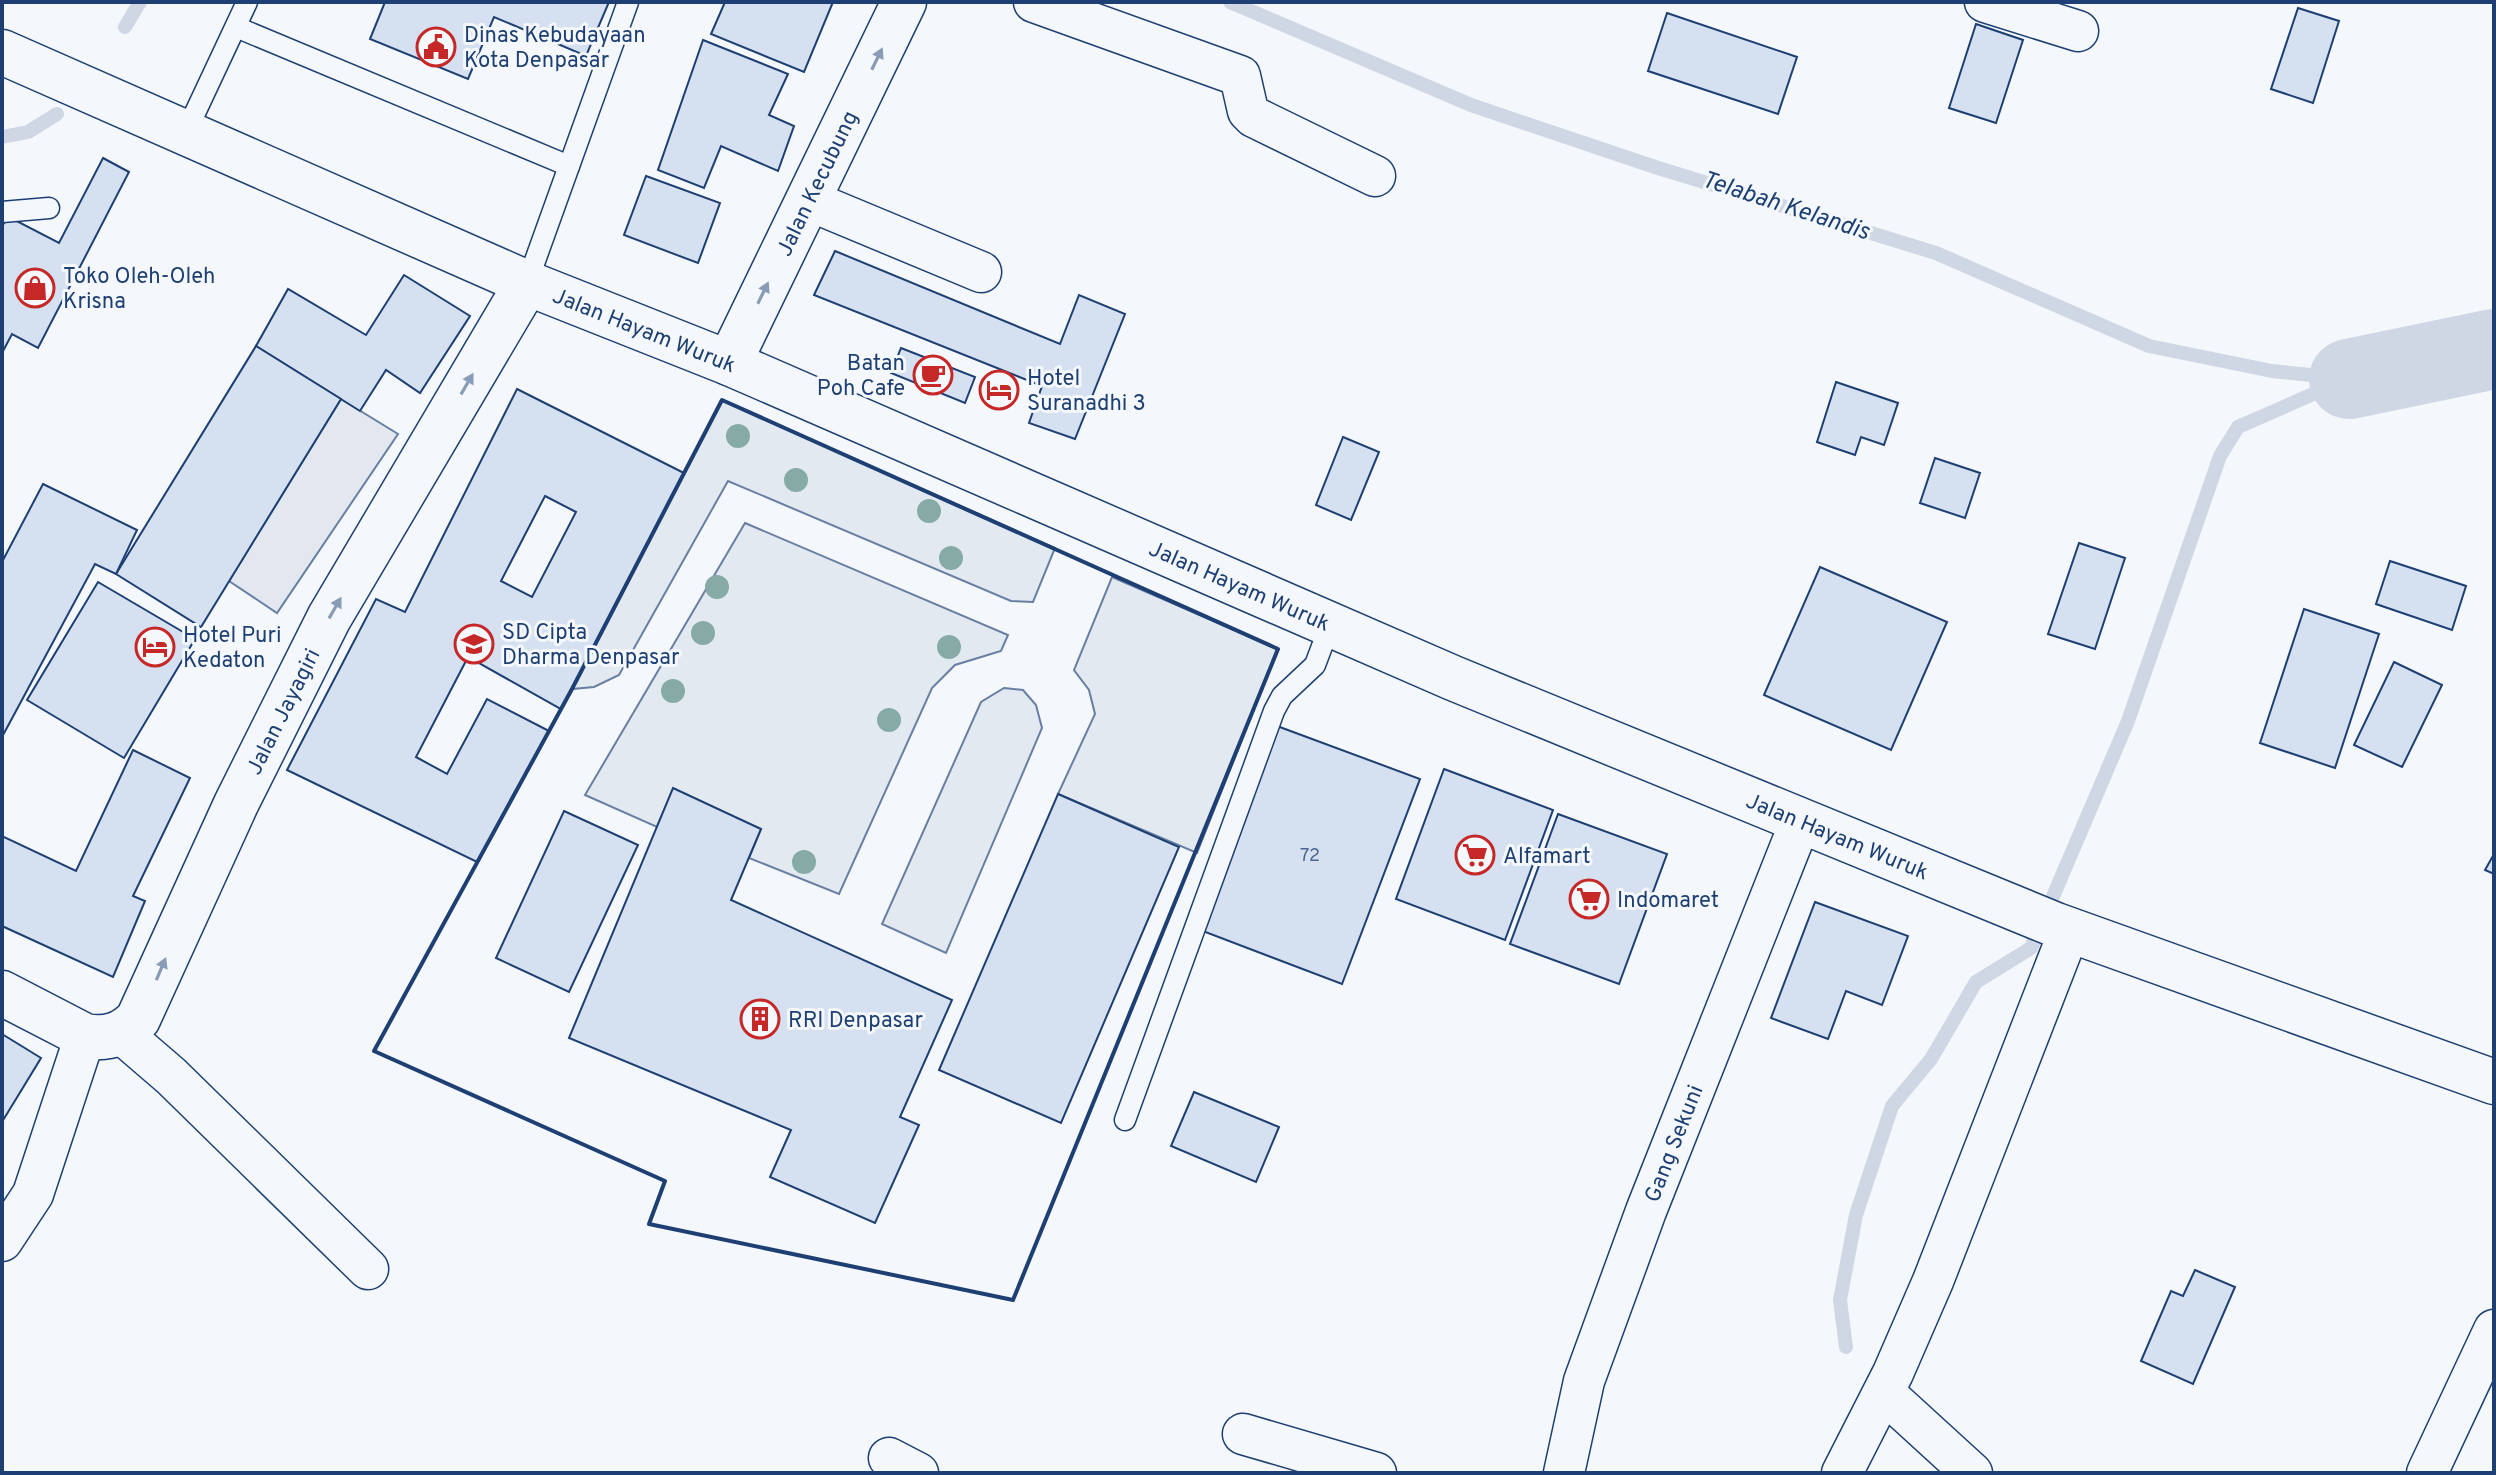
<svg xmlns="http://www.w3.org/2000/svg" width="2496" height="1475" font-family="Overpass,sans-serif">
  <rect width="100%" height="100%" fill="#f4f7fb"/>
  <g fill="#e3e9f0" stroke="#687fa3" stroke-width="2">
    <polygon points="722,400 1055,548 1033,602 1011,601 728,481 619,675 594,687 572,689"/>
    <polygon points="745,523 1008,635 1001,651 955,665 932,688 839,894 749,858 761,829 673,789 657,827 585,795"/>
    <polygon points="1112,577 1278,649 1197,853 1058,794 1095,714 1089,690 1074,670"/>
    <polygon points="1004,688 1023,690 1036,705 1042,728 946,953 882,924 981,702"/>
  </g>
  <polygon fill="#e3e8f0" stroke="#687fa3" stroke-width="2" points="341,399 398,434 277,613 229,581"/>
  <polygon fill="#cfd7e4" stroke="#687fa3" stroke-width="2" points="2494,333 2494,372 2455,382 2444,344"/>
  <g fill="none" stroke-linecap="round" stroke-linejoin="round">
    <g stroke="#cfd7e4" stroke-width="14">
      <polyline points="1230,2 1471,105 1658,168 1936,253 2149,346 2272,371 2349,379"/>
      <polyline points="125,27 140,2"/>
      <polyline points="2,137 28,132 57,114"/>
      <polyline points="1846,1347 1840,1300 1856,1215 1892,1106 1931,1059 1976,982 2031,948 2128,721 2220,456 2238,427 2345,380"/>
    </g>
    <polyline stroke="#cfd7e4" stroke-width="80" points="2349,379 2494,349"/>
  </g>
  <g fill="#d5e0f0" stroke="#1d3f73" stroke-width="2" fill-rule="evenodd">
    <polygon points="385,2 609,2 586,56 494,17 468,79 370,39"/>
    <polygon points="725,2 833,2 804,72 711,34"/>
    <polygon points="2298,8 2339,21 2313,103 2271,89"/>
    <polygon points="1667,13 1797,57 1778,114 1648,71"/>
    <polygon points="1976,24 2023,40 1996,123 1949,108"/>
    <polygon points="703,40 788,74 769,115 794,126 778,171 721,146 704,188 658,170"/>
    <polygon points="103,158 129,172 38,348 12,334 2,353 2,226 9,217 59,243"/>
    <polygon points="646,176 720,203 698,263 624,235"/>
    <polygon points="835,251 1060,344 1079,295 1125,314 1075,439 1029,423 1042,386 814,295"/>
    <polygon points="404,275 470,316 420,393 386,370 360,411 256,346 288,289 366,335"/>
    <polygon points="256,346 341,399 201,627 116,574"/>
    <polygon points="901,348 975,377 965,403 891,373"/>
    <polygon points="1836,382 1898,403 1884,445 1861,437 1855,455 1817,442"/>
    <path d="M517,389L684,473L561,709L468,657L416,757L447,774L487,699L549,731L477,862L287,770L376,599L405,612ZM545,496L576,512L532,597L501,581Z"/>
    <polygon points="1343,437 1379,452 1351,520 1316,505"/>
    <polygon points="1935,458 1980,473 1965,518 1920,503"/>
    <polygon points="43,484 137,530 116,574 95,564 2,737 2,562"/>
    <polygon points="2079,543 2125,558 2095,649 2048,634"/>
    <polygon points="2390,561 2466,586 2452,630 2376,604"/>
    <polygon points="1820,567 1947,622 1891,750 1764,695"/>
    <polygon points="98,582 195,639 124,758 27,700"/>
    <polygon points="2304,609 2379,634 2335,768 2260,743"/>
    <polygon points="2394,662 2442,685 2402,767 2354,745"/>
    <polygon points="1277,726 1420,779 1342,984 1200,930"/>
    <polygon points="133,750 190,778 133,896 145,901 113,977 2,926 2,836 76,871"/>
    <polygon points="1444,769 1553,810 1505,940 1396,899"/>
    <polygon points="673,788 761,829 731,900 952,1000 900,1117 919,1125 875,1223 770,1177 791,1130 569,1038"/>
    <polygon points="1058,794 1179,847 1061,1123 939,1070"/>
    <polygon points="564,811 638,845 569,992 496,958"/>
    <polygon points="1558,814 1667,854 1619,984 1510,944"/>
    <polygon points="2494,854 2494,874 2485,870"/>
    <polygon points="1815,902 1908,936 1882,1005 1846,991 1828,1039 1771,1018"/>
    <polygon points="2,1034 41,1058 2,1122"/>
    <polygon points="1194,1092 1279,1127 1256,1182 1171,1146"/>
    <polygon points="2195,1270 2235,1287 2193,1384 2141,1361 2171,1291 2183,1296"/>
  </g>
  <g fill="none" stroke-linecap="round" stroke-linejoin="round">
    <defs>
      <g id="lane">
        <polyline points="236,27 569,166"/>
        <polyline points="187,130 247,2"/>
        <polyline points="2,212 49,208"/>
        <polyline points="527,283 628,2"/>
        <polyline points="1125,1120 1274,711 1282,696 1315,665 1330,625"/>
      </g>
      <g id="street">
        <polyline points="1034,2 1240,76 1248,111 1254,117 1375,176"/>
        <polyline points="1985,2 2078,31"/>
        <polyline points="808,200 981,272"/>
        <polyline points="121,1033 171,1076 368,1269"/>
        <polyline points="2,1241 33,1194 85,1036"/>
        <polyline points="1891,1399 1972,1473"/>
        <polyline points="1243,1434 1376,1473"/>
        <polyline points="889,1458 918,1473"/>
        <path id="s1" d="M1564,1473L1584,1381L1646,1211L1801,820"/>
        <polyline points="1842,1473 1893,1373 1933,1281 2070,929"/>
        <polyline points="2427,1473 2494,1330"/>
      </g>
      <g id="secondary">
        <path id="s2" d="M2,52L527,283L729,363L1453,678L2056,925L2494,1082"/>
        <path id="s3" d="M729,363L904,2"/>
        <path id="s4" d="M2,993L85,1036C107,1040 123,1035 138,1019L236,804L329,618L527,283"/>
      </g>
    </defs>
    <use href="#lane" stroke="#1d3f73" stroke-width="23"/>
    <use href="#street" stroke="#1d3f73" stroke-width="43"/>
    <use href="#secondary" stroke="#1d3f73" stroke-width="47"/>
    <use href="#lane" stroke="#f4f7fb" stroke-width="20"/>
    <use href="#street" stroke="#f4f7fb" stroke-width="40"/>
    <use href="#secondary" stroke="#f4f7fb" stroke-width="44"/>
    <polygon stroke="#1d3f73" stroke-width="4" points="722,400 1278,649 1013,1300 649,1224 665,1181 374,1051 572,689"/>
  </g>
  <g fill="#86aba6">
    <circle cx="738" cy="436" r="12"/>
    <circle cx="796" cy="480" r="12"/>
    <circle cx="929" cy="511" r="12"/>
    <circle cx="951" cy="558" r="12"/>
    <circle cx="717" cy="587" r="12"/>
    <circle cx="703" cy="633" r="12"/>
    <circle cx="949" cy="647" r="12"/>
    <circle cx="673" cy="691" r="12"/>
    <circle cx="889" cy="720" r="12"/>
    <circle cx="804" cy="862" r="12"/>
  </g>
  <defs><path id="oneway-solid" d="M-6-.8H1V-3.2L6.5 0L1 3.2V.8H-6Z" transform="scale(2)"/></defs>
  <g fill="#889bb7">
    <use href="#oneway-solid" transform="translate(877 59) rotate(-64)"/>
    <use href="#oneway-solid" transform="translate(763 293) rotate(-64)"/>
    <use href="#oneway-solid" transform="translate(467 384) rotate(-60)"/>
    <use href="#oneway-solid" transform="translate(335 608) rotate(-60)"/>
    <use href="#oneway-solid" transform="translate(161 969) rotate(-67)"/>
  </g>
  <defs>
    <symbol id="civic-ring" viewBox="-11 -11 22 22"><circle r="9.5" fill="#f4f7fb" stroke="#c62828" stroke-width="1.5"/><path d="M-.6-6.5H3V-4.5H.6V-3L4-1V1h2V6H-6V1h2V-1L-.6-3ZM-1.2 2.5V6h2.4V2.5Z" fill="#c62828"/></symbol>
    <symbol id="shop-ring" viewBox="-11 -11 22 22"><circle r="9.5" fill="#f4f7fb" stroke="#c62828" stroke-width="1.5"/><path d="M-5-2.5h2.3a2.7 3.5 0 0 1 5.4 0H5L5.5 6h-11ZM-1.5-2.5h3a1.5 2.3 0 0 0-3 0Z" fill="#c62828"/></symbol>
    <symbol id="cafe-ring" viewBox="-11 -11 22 22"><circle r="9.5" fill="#f4f7fb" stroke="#c62828" stroke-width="1.5"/><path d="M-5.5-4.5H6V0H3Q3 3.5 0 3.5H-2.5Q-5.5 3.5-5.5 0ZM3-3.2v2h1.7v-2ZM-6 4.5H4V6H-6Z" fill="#c62828"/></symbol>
    <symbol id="hotel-ring" viewBox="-11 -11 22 22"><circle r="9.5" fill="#f4f7fb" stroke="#c62828" stroke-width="1.5"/><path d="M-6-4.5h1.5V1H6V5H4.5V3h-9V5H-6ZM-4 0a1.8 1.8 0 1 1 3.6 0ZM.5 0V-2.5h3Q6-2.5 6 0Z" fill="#c62828"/></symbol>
    <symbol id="school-ring" viewBox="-11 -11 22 22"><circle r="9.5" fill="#f4f7fb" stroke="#c62828" stroke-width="1.5"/><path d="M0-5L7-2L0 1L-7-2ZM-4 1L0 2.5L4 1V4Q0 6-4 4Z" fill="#c62828"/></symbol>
    <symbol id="supermarket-ring" viewBox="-11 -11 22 22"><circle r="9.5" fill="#f4f7fb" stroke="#c62828" stroke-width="1.5"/><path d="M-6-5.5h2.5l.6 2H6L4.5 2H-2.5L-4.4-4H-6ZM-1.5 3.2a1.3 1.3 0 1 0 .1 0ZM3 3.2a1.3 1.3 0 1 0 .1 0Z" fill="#c62828"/></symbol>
    <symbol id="building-ring" viewBox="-11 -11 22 22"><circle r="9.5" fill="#f4f7fb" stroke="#c62828" stroke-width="1.5"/><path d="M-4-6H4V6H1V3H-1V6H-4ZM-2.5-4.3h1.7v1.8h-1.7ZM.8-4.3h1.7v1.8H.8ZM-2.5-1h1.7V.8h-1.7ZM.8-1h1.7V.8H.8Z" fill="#c62828"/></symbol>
  </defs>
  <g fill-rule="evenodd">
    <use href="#civic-ring" x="414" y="25" width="44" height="44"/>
    <use href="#shop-ring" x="13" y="266" width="44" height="44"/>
    <use href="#cafe-ring" x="911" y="353" width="44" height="44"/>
    <use href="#hotel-ring" x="977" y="368" width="44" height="44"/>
    <use href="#school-ring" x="452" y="622" width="44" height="44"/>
    <use href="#hotel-ring" x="133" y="625" width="44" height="44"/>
    <use href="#supermarket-ring" x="1453" y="833" width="44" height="44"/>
    <use href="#supermarket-ring" x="1567" y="877" width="44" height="44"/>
    <use href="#building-ring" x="738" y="997" width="44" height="44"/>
  </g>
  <g text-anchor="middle" stroke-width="6" stroke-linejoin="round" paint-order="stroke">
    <g font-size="18" fill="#4b6792">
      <text x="1310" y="861">72</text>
    </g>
    <g font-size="22" fill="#1d3f73" stroke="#f4f7fb" text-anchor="start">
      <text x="464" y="42">Dinas Kebudayaan<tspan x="464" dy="25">Kota Denpasar</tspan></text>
      <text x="63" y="283">Toko Oleh-Oleh<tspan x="63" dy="25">Krisna</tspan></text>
      <text x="905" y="370" text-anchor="end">Batan<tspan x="905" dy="25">Poh Cafe</tspan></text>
      <text x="1027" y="385">Hotel<tspan x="1027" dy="25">Suranadhi 3</tspan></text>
      <text x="502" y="639">SD Cipta<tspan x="502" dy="25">Dharma Denpasar</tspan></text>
      <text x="183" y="642">Hotel Puri<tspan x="183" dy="25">Kedaton</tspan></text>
      <text x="1503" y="863">Alfamart</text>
      <text x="1617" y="907">Indomaret</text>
      <text x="788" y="1027">RRI Denpasar</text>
    </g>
    <g font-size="22" fill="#1d3f73" stroke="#f4f7fb">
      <text dy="8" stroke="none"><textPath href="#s3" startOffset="200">Jalan Kecubung</textPath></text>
      <text dy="8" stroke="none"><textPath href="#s2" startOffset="700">Jalan Hayam Wuruk</textPath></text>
      <text dy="8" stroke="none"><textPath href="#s2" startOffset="1348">Jalan Hayam Wuruk</textPath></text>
      <text dy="8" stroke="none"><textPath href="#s4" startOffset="492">Jalan Jayagiri</textPath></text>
      <text dy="8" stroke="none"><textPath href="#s2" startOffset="1996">Jalan Hayam Wuruk</textPath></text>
      <text dy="8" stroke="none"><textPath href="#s1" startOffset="348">Gang Sekuni</textPath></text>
    </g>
    <g font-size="24" font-style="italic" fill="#1d3f73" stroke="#f4f7fb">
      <text transform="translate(1786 205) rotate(18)" y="8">Telabah Kelandis</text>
    </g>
  </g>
  <rect width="2496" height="1475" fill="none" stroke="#1d3f73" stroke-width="8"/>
</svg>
